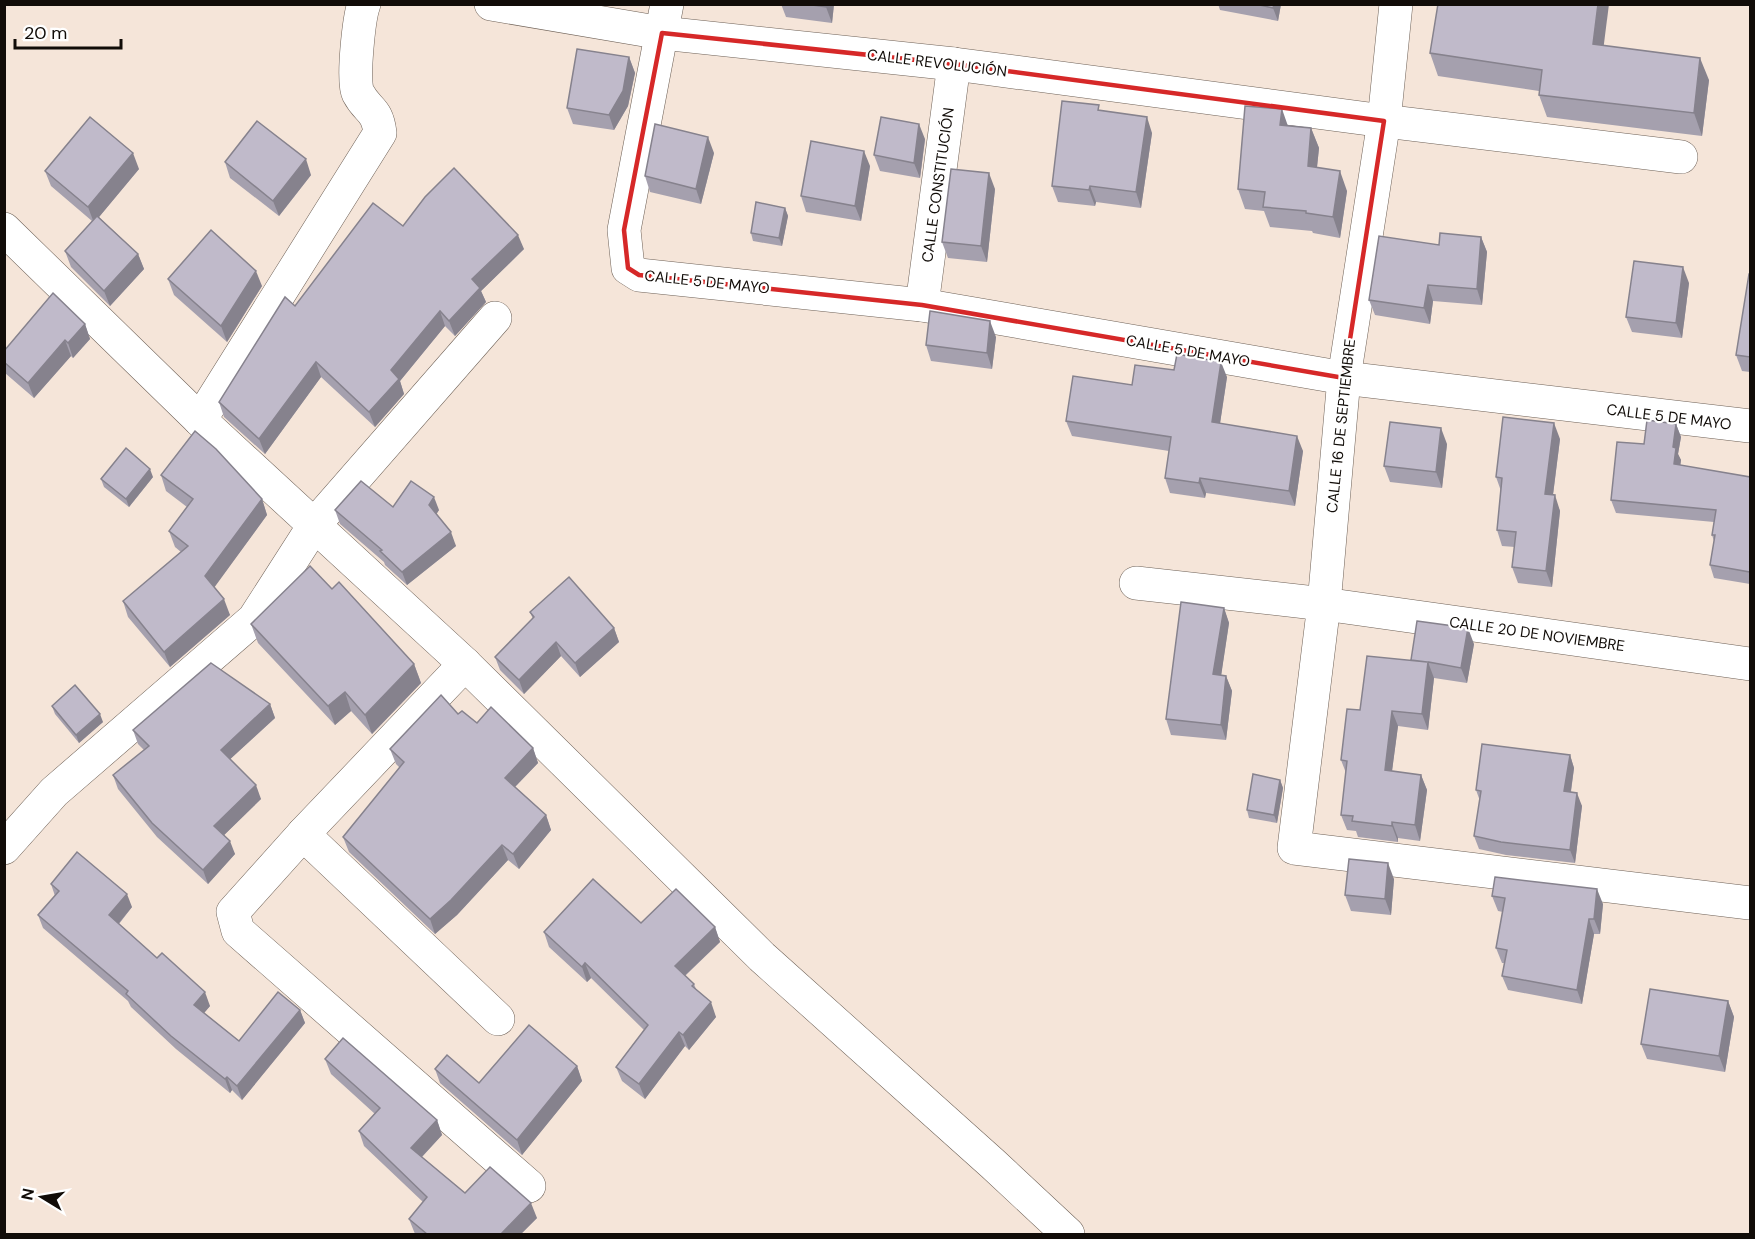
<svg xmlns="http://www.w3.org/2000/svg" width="1755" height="1239" font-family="'DM Sans',sans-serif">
  <rect width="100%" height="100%" fill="#f5e5d9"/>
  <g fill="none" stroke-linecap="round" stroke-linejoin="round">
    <defs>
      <g id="minor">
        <polyline points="491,4 662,33 954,64 1384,121 1681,157"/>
        <polyline points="667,4 624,230 628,268 639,275 922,305 1344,378 1750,426"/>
        <polyline points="1396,4 1384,121 1344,378 1324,604 1294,848 1750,903"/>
        <polyline points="4,229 200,420 465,664 762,957 993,1164 1068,1234"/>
        <polyline points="922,305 954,64"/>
        <path d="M200,420L380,133C377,108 368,112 358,93C352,82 359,17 364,4"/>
        <polyline points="1136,583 1324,604 1750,664"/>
        <polyline points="465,664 303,834 233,912 238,931 529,1186"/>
        <polyline points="303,834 498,1019"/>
        <polyline points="4,848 54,792 254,619 315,524 495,318"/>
      </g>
    </defs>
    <use href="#minor" stroke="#6e6157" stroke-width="34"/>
    <use href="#minor" stroke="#fff" stroke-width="33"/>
  </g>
  <g fill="#a5a0ae">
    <polygon points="781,4 834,4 832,23 786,17"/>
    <polygon points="1218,4 1281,4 1278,21 1220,10"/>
    <polygon points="1604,46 1709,80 1702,136 1547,117 1539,95 1539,91 1438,76 1430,53"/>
    <polygon points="629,57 635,73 628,106 614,130 573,124 567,108"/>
    <polygon points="1101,110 1152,133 1141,208 1096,202 1095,206 1058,202 1052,186"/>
    <polygon points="1288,126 1311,128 1319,148 1317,167 1347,191 1340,238 1313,233 1312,231 1270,227 1264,211 1245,209 1238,189"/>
    <polygon points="925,139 920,178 880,171 874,155"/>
    <polygon points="714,153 701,204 650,192 645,176"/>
    <polygon points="225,162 311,175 279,216 230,178"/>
    <polygon points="870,166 861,221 806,212 801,196"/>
    <polygon points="139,169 99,217 138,254 144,269 110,306 71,267 65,251 92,221 51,186 45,171"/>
    <polygon points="995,189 987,262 948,258 942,242"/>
    <polygon points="785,208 788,216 782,246 753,241 751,233"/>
    <polygon points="403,226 524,249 481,291 486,302 455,336 445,326 400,381 404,394 375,427 321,377 265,454 224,417 219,402 295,306"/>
    <polygon points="1481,237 1487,252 1482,305 1433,301 1430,324 1375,315 1369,300 1439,245"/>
    <polygon points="1750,274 1750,372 1742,371 1736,355"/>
    <polygon points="168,279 262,286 227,342 174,295"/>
    <polygon points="1689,283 1682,338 1632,332 1626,317"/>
    <polygon points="85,324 90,339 73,358 71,356 34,398 5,373 4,351"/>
    <polygon points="996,337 992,369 931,361 926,345"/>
    <polygon points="1227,377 1220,423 1303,451 1295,506 1206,493 1205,498 1170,493 1165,478 1169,451 1072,436 1066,421 1132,385"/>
    <polygon points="1676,424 1681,437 1678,454 1681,460 1680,465 1750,477 1750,584 1714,578 1710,565 1714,541 1712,535 1714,522 1616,513 1611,500 1644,444"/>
    <polygon points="1560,439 1553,495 1560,511 1552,587 1518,583 1512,567 1515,547 1502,546 1497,530 1501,491 1496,477"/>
    <polygon points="1447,444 1442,488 1390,482 1384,466"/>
    <polygon points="161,475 262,499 267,515 214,587 230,615 170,667 128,617 123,601 181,552 175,547 169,531 187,507 166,491"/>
    <polygon points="153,477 129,507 104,487 101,479"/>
    <polygon points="393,507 439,510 436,514 456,546 407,585 385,565 384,562 340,524 335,510"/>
    <polygon points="332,589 414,664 421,683 372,734 351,711 335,725 258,643 251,624"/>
    <polygon points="1224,608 1229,623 1221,675 1226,676 1232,691 1226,740 1171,735 1166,719"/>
    <polygon points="530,612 614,628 619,642 580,677 561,656 524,694 500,670 495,657 533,619"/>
    <polygon points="1474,644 1467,683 1434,678 1428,730 1398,726 1392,771 1421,775 1427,790 1420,841 1398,838 1398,842 1358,837 1356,831 1347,830 1341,815 1346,773 1341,760 1360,710 1411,660"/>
    <polygon points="270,704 275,718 230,759 261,799 224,835 235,854 208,884 157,837 118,789 113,775 144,750 138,744 133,730"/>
    <polygon points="52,706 103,722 79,743 55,714"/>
    <polygon points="458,714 533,748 538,763 515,787 546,815 551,830 519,869 508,860 457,915 435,934 349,852 343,837 400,768 396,764 390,749"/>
    <polygon points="1570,755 1574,768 1571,792 1582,806 1575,863 1506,855 1479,849 1474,836 1480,801 1476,790"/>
    <polygon points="1280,780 1283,788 1277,823 1249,818 1247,810"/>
    <polygon points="1394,879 1391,915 1351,911 1345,895"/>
    <polygon points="51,884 132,907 119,924 210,1006 204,1013 239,1041 300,1010 305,1023 242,1100 232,1090 230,1093 176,1049 131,1007 128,1001 43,928 38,915 55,896"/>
    <polygon points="1492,896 1603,904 1600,934 1594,934 1582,1004 1508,990 1502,976 1505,963 1502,963 1496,948 1503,912 1498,911"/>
    <polygon points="641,923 715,927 720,942 685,976 694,984 696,989 716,1017 689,1050 685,1046 645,1099 622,1081 616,1067 644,1030 591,978 587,982 549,947 544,932"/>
    <polygon points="1728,1001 1734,1017 1725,1072 1647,1059 1641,1044"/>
    <polygon points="325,1059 437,1120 442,1135 422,1157 465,1193 537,1218 521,1234 415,1234 409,1219 423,1202 364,1146 359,1131 375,1114 331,1074"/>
    <polygon points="577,1066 582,1081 522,1155 440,1083 435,1069 479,1083"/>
  </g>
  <g fill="#86828d">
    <polygon points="826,4 834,4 832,23 826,7"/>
    <polygon points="1274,4 1281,4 1278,21 1273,8"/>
    <polygon points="1598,4 1609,4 1601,67 1593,44"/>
    <polygon points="629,57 635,73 628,106 614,130 609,115"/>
    <polygon points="1700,58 1709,80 1702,136 1694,113"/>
    <polygon points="1282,109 1289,129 1280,125"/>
    <polygon points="1147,117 1152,133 1141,208 1136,192"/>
    <polygon points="919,124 925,139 920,178 914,163"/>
    <polygon points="1311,128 1319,148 1315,186 1308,166"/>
    <polygon points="708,137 714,153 701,204 696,189"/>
    <polygon points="864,151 870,166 861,221 855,206"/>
    <polygon points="133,153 139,169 94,223 88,207"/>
    <polygon points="306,159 311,175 279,216 273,201"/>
    <polygon points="1340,171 1347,191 1340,238 1333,217"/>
    <polygon points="989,173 995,189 987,262 981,246"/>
    <polygon points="1090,186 1096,202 1095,206 1089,190"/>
    <polygon points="785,208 788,216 782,246 779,238"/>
    <polygon points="518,235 524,249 481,291 486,302 455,336 449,321 472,279"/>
    <polygon points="1481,237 1487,252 1482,305 1477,289"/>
    <polygon points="138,254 144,269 110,306 104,291"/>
    <polygon points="1683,267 1689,283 1682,338 1676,323"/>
    <polygon points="256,271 262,286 227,342 221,326"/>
    <polygon points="1428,285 1433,301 1430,324 1424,308"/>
    <polygon points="440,311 445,326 400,381 404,394 375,427 369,412 391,370"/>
    <polygon points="990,321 996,337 992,369 987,353"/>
    <polygon points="85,324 90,339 73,358 68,343"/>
    <polygon points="65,340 71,356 34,398 28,383"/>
    <polygon points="316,362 321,377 265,454 259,439"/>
    <polygon points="1221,362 1227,377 1218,437 1212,422"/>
    <polygon points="1554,423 1560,439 1551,510 1545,494"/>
    <polygon points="1676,424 1681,437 1678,454 1681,460 1679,477 1674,464 1673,447"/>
    <polygon points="1441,428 1447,444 1442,488 1436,472"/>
    <polygon points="1297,436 1303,451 1295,506 1289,491"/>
    <polygon points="150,469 153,477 129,507 126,499"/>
    <polygon points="1200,478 1206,493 1205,498 1199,483"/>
    <polygon points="1555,495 1560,511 1552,587 1546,571"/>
    <polygon points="434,497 439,510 434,518 429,505"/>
    <polygon points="262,499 267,515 211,592 205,576"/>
    <polygon points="451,532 456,546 407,585 402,572"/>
    <polygon points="224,599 230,615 170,667 164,652"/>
    <polygon points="1224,608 1229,623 1219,690 1213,674"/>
    <polygon points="614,628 619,642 580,677 575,663"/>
    <polygon points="1468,628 1474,644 1467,683 1461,668"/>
    <polygon points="556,642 561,656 524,694 519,680"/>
    <polygon points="1428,662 1434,678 1428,730 1422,714"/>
    <polygon points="414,664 421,683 372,734 365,715"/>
    <polygon points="1226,676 1232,691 1226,740 1221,725"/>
    <polygon points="345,692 351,711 335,725 328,706"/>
    <polygon points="270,704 275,718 226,763 221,750"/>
    <polygon points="1392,711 1398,726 1390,786 1385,770"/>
    <polygon points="100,714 103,722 79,743 76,735"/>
    <polygon points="533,748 538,763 510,792 505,778"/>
    <polygon points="1570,755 1574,768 1569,804 1564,791"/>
    <polygon points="1421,775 1427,790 1420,841 1415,825"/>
    <polygon points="1280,780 1283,788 1277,823 1274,815"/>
    <polygon points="256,785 261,799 219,840 214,826"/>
    <polygon points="1577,793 1582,806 1575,863 1570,850"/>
    <polygon points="546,815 551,830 519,869 513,854"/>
    <polygon points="1392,822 1398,838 1398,842 1392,826"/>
    <polygon points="230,841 235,854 208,884 203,870"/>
    <polygon points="502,845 508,860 457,915 435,934 430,919"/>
    <polygon points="1388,863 1394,879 1391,915 1385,899"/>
    <polygon points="1597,889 1603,904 1600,934 1594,919"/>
    <polygon points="127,894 132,907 114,929 109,915"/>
    <polygon points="1589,919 1594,934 1582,1004 1577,990"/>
    <polygon points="715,927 720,942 680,980 675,966"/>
    <polygon points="585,963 591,978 587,982 582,967"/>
    <polygon points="205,992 210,1006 199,1019 194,1005"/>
    <polygon points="1728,1001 1734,1017 1725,1072 1719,1056"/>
    <polygon points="711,1002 716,1017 689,1050 683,1035"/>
    <polygon points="300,1010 305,1023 242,1100 237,1086"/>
    <polygon points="679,1032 685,1046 645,1099 639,1084"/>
    <polygon points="577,1066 582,1081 522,1155 517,1140"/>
    <polygon points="227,1077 232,1090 230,1093 225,1079"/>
    <polygon points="437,1120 442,1135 416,1163 411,1148"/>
    <polygon points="531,1203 537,1218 521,1234 501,1234"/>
  </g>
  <g fill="#c0baca" stroke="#86828d" stroke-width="1.5">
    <polygon points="805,4 826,4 826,7"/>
    <polygon points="1255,4 1274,4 1273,8"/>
    <polygon points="1438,4 1598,4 1593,44 1700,58 1694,113 1539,95 1542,70 1430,53"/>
    <polygon points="577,49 629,57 623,91 609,115 567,108"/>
    <polygon points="1062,101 1099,105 1098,110 1147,117 1136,192 1090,186 1089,190 1052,186"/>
    <polygon points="1245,106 1282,109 1280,125 1311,128 1308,166 1340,171 1333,217 1306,213 1306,211 1263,207 1265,192 1238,189"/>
    <polygon points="90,117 133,153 88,207 45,171"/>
    <polygon points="881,117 919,124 914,163 874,155"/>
    <polygon points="257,121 306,159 273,201 225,162"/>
    <polygon points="655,124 708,137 696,189 645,176"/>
    <polygon points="811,141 864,151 855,206 801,196"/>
    <polygon points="454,168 518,235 472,279 480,288 449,321 440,311 391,370 399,379 369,412 316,362 259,439 219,402 285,297 295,306 373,203 403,226 425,197"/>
    <polygon points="951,169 989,173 981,246 942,242"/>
    <polygon points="756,202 785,208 779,238 751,233"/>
    <polygon points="97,216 138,254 104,291 65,251"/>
    <polygon points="211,230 256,271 221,326 168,279"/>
    <polygon points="1440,233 1481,237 1477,289 1428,285 1424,308 1369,300 1379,236 1439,245"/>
    <polygon points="1634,261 1683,267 1676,323 1626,317"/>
    <polygon points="1749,274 1750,274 1750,357 1736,355"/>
    <polygon points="53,293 85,324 68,343 65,340 28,383 4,362 4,351"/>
    <polygon points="930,311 990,321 987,353 926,345"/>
    <polygon points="1177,354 1221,362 1212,422 1297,436 1289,491 1200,478 1199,483 1165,478 1171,437 1066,421 1073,376 1132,385 1135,365 1174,370"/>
    <polygon points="1503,417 1554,423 1545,494 1555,495 1546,571 1512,567 1516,532 1497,530 1502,478 1496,477"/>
    <polygon points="1647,420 1676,424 1673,447 1676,448 1674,464 1750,477 1750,572 1710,565 1715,535 1712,535 1716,510 1611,500 1617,442 1644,444"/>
    <polygon points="1390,422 1441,428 1436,472 1384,466"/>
    <polygon points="195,431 216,449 262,499 205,576 224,599 164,652 123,601 188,546 169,531 193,499 161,475"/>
    <polygon points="126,448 150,469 126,499 101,479"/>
    <polygon points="361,481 393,507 411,481 434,497 429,505 451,532 402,572 380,551 382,550 335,510"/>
    <polygon points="310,566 332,589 339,582 414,664 365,715 345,692 328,706 251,624"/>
    <polygon points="569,577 614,628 575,663 556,642 519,680 495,657 534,617 530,612"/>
    <polygon points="1181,602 1224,608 1213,674 1226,676 1221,725 1166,719"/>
    <polygon points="1417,621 1468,628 1461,668 1428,662 1422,714 1392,711 1385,770 1421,775 1415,825 1392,822 1392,826 1352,821 1353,816 1341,815 1347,761 1341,760 1347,709 1360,710 1367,656 1427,662 1411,660"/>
    <polygon points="211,663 270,704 221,750 256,785 214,826 230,841 203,870 152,823 113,775 149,746 133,730"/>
    <polygon points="75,685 100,714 76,735 52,706"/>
    <polygon points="441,695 458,714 462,711 477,723 491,707 533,748 505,778 546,815 513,854 502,845 451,900 430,919 343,837 404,762 390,749"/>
    <polygon points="1482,744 1570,755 1564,791 1577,793 1570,850 1501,842 1474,836 1481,791 1476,790"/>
    <polygon points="1253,774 1280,780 1274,815 1247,810"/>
    <polygon points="77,852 127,894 109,915 157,958 162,953 205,992 194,1005 239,1041 278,992 300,1010 237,1086 227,1077 225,1079 171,1036 126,994 128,991 38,915 59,891 51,884"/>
    <polygon points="1349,859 1388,863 1385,899 1345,895"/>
    <polygon points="1495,877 1597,889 1594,919 1589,919 1577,990 1502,976 1507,950 1496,948 1505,898 1492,896"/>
    <polygon points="593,879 641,923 676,889 715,927 675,966 694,984 692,986 711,1002 683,1035 679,1032 639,1084 616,1067 648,1025 585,963 582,967 544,932"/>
    <polygon points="1650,989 1728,1001 1719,1056 1641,1044"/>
    <polygon points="529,1025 577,1066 517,1140 435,1069 447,1055 479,1083"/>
    <polygon points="343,1038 437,1120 411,1148 465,1193 490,1167 531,1203 501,1234 427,1234 409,1219 427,1197 359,1131 380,1108 325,1059"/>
  </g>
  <path fill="none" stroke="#d62828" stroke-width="4.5" stroke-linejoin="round" d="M662,33L954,64L1384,121L1344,378L922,305L639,275L628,268L624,230Z"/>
  <g text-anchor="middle" stroke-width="4.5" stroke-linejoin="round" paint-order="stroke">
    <g font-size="15" fill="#110c08" stroke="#fff">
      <text transform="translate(937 63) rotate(7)" y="5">CALLE REVOLUCIÓN</text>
      <text transform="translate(938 185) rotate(-82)" y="5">CALLE CONSTITUCIÓN</text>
      <text transform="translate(707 282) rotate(6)" y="5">CALLE 5 DE MAYO</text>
      <text transform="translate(1188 351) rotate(10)" y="5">CALLE 5 DE MAYO</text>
      <text transform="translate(1669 417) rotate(7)" y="5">CALLE 5 DE MAYO</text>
      <text transform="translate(1341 426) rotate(-84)" y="5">CALLE 16 DE SEPTIEMBRE</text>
      <text transform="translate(1537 634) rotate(8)" y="5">CALLE 20 DE NOVIEMBRE</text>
    </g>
  </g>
  <rect width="1755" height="1239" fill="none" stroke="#110c08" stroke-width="12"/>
  <g transform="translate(42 1197) rotate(281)" stroke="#ffffff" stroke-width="4.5" paint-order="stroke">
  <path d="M0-4.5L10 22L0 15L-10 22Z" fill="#110c08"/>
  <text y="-9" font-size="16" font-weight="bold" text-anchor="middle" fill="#110c08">N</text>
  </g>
  <path d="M15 39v9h106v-9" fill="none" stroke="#110c08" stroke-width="3"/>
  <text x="24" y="39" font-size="18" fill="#110c08" stroke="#ffffff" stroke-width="4.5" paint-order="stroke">20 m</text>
</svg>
